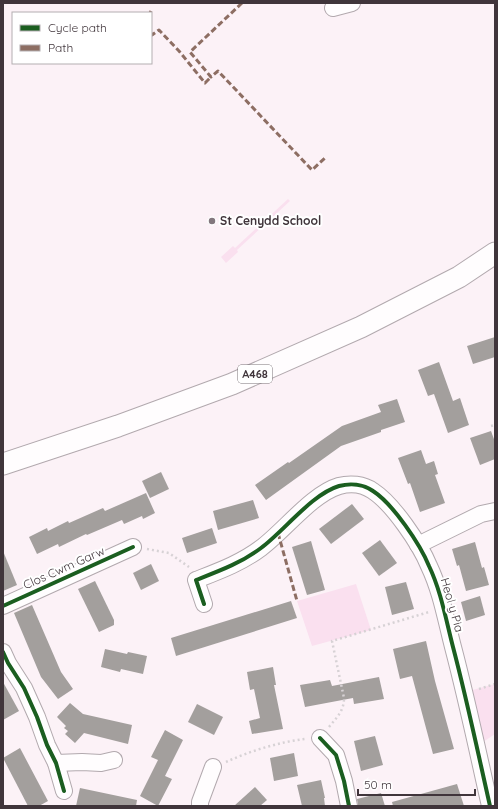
<svg xmlns="http://www.w3.org/2000/svg" width="498" height="809" font-family="Quicksand,sans-serif">
  <rect width="100%" height="100%" fill="#fcf2f7"/>
  <g fill="#fae0ef">
    <polygon points="288,199 290,201 237,250 238,252 226,263 221,257 233,246 235,248"/>
    <polygon points="356,584 371,630 312,646 297,601"/>
    <polygon points="495,684 495,734 477,746 465,692"/>
  </g>
  <g fill="#a39f9d">
    <polygon points="495,337 495,357 473,364 467,346"/>
    <polygon points="439,362 453,401 460,398 469,425 448,433 434,394 428,396 418,370"/>
    <polygon points="397,399 405,422 381,430 381,432 341,446 266,500 255,485 288,462 289,463 342,426 381,412 378,405"/>
    <polygon points="491,431 495,442 495,459 480,465 470,438"/>
    <polygon points="421,450 426,464 434,461 438,474 435,475 445,503 420,512 410,483 408,484 398,458"/>
    <polygon points="161,472 169,489 150,498 142,481"/>
    <polygon points="146,493 155,513 143,519 142,516 124,524 122,520 87,535 86,534 59,547 58,544 37,554 29,537 47,528 48,531 68,521 69,523 103,508 105,511"/>
    <polygon points="253,500 259,518 218,530 213,511"/>
    <polygon points="352,504 364,519 331,544 319,529"/>
    <polygon points="212,528 217,543 187,553 182,538"/>
    <polygon points="380,540 397,563 379,576 362,553"/>
    <polygon points="311,541 325,590 307,595 292,547"/>
    <polygon points="475,542 482,568 484,567 489,585 466,591 459,565 457,566 452,549"/>
    <polygon points="3,551 17,585 3,591"/>
    <polygon points="151,564 159,581 141,590 133,573"/>
    <polygon points="95,581 114,620 114,625 99,632 78,589"/>
    <polygon points="406,582 414,609 392,615 385,587"/>
    <polygon points="480,596 485,615 466,621 461,602"/>
    <polygon points="291,601 297,618 176,656 171,638"/>
    <polygon points="32,605 61,672 73,689 58,699 41,677 14,613"/>
    <polygon points="426,641 435,681 454,749 433,754 412,676 400,679 393,649"/>
    <polygon points="105,649 127,654 128,652 147,656 143,674 121,669 120,672 101,667"/>
    <polygon points="273,667 276,685 274,685 283,729 252,734 249,721 260,718 254,689 250,690 247,672"/>
    <polygon points="379,677 384,699 354,704 353,698 305,707 300,685 330,680 332,686"/>
    <polygon points="3,682 19,711 3,720"/>
    <polygon points="70,703 83,714 132,725 128,744 84,733 75,743 65,734 68,731 64,728 66,726 57,717"/>
    <polygon points="197,704 223,717 214,735 188,722"/>
    <polygon points="165,730 183,740 165,776 172,779 158,806 140,796 158,760 151,757"/>
    <polygon points="375,736 383,765 361,771 354,741"/>
    <polygon points="20,748 48,801 39,806 28,806 3,758"/>
    <polygon points="294,753 298,776 274,781 270,758"/>
    <polygon points="321,780 325,798 324,798 325,806 302,806 297,785"/>
    <polygon points="457,784 464,806 393,806 392,802"/>
    <polygon points="255,787 267,800 260,806 234,806"/>
    <polygon points="80,788 137,800 136,806 76,806"/>
    <polygon points="381,793 385,806 358,806 357,799"/>
  </g>
  <g fill="none" stroke-linecap="round" stroke-linejoin="round">
    <defs>
      <g id="minor">
        <polyline points="333,8 352,3"/>
        <polyline points="418,545 481,514 495,511"/>
        <path d="M204,604L196,580C219,571 241,563 261,548C284,531 312,494 339,486C350,483 363,484 373,491C393,504 420,544 429,566C441,591 446,620 453,647C467,700 478,753 490,806"/>
        <polyline points="3,606 133,547"/>
        <polyline points="3,652 8,663 24,688 37,717 47,745 56,763 64,791"/>
        <polyline points="320,738 336,755 344,781 349,806"/>
        <polyline points="56,763 82,762 101,763 114,760"/>
        <polyline points="200,806 200,802 213,767"/>
      </g>
      <polyline id="major" points="3,464 118,426 232,384 361,327 459,277 495,253"/>
    </defs>
    <use href="#minor" stroke="#b2a9ae" stroke-width="18"/>
    <use href="#major" stroke="#b2a9ae" stroke-width="23"/>
    <g stroke="#d7d2d5" stroke-width="2.5" stroke-dasharray="2 3" stroke-linecap="butt">
      <polyline points="491,426 495,425"/>
      <polyline points="147,549 169,553 189,567"/>
      <polyline points="479,689 495,684"/>
      <path d="M329,727C337,717 344,711 344,698L332,641L429,612"/>
      <path d="M226,762C250,751 279,742 305,739"/>
    </g>
    <use href="#minor" stroke="#fffdfe" stroke-width="16"/>
    <use href="#major" stroke="#fffdfe" stroke-width="21"/>
    <g stroke="#8d6e63" stroke-width="3" stroke-dasharray="6 3" stroke-linecap="butt">
      <polyline points="242,3 190,52 211,77 218,71 312,170 326,157"/>
      <polyline points="150,13 151,11"/>
      <polyline points="151,33 152,35 159,30 179,51 205,83 211,77"/>
      <polyline points="278,533 297,601"/>
    </g>
    <defs>
      <g id="cycleway">
        <path d="M204,604L196,580C219,571 241,563 261,548C284,531 312,494 339,486C350,483 363,484 373,491C393,504 420,544 429,566C441,591 446,620 453,647C467,700 478,753 490,806"/>
        <polyline points="3,606 133,547"/>
        <polyline points="3,652 8,663 24,688 37,717 47,745 56,763 64,791"/>
        <polyline points="320,738 336,755 344,781 349,806"/>
      </g>
    </defs>
    <use href="#cycleway" stroke="#fff" stroke-width="6"/>
    <use href="#cycleway" stroke="#1b5e20" stroke-width="4"/>
  </g>
  <circle fill="#82777d" stroke="#fff" stroke-width="1.5" cx="212" cy="221" r="4"/>
  <g text-anchor="middle" stroke-width="4" stroke-linejoin="round" paint-order="stroke">
    <rect fill="#fff" stroke="#797276" stroke-width="1" x="238" y="365" width="34" height="18" rx="3"/>
    <g font-size="11" font-weight="bold" fill="#40353b">
      <text x="255" y="378">A468</text>
    </g>
    <g font-size="12" font-weight="bold" fill="#40353b" stroke="#fff" text-anchor="start">
      <text x="220" y="225">St Cenydd School</text>
    </g>
    <g font-size="12" fill="#40353b" stroke="#fff">
      <text transform="translate(64 568) rotate(-24)" y="4">Clos Cwm Garw</text>
      <text transform="translate(452 605) rotate(74)" y="4">Heol y Pia</text>
    </g>
  </g>
  <rect width="498" height="809" fill="none" stroke="#40353b" stroke-width="8"/>
  <rect x="12" y="12" width="140" height="52" fill="#ffffff" stroke="#b3aeb1"/>
  <rect x="20" y="25" width="20" height="6" fill="#1b5e20" stroke="#b3aeb1"/>
  <text x="48" y="32" font-size="12" fill="#40353b">Cycle path</text>
  <rect x="20" y="45" width="20" height="6" fill="#8d6e63" stroke="#b3aeb1"/>
  <text x="48" y="52" font-size="12" fill="#40353b">Path</text>
  <path d="M358 789v6h117v-6" fill="none" stroke="#40353b" stroke-width="2"/>
  <text x="364" y="789" font-size="12" fill="#40353b" stroke="#ffffff" stroke-width="3" paint-order="stroke">50 m</text>
</svg>
